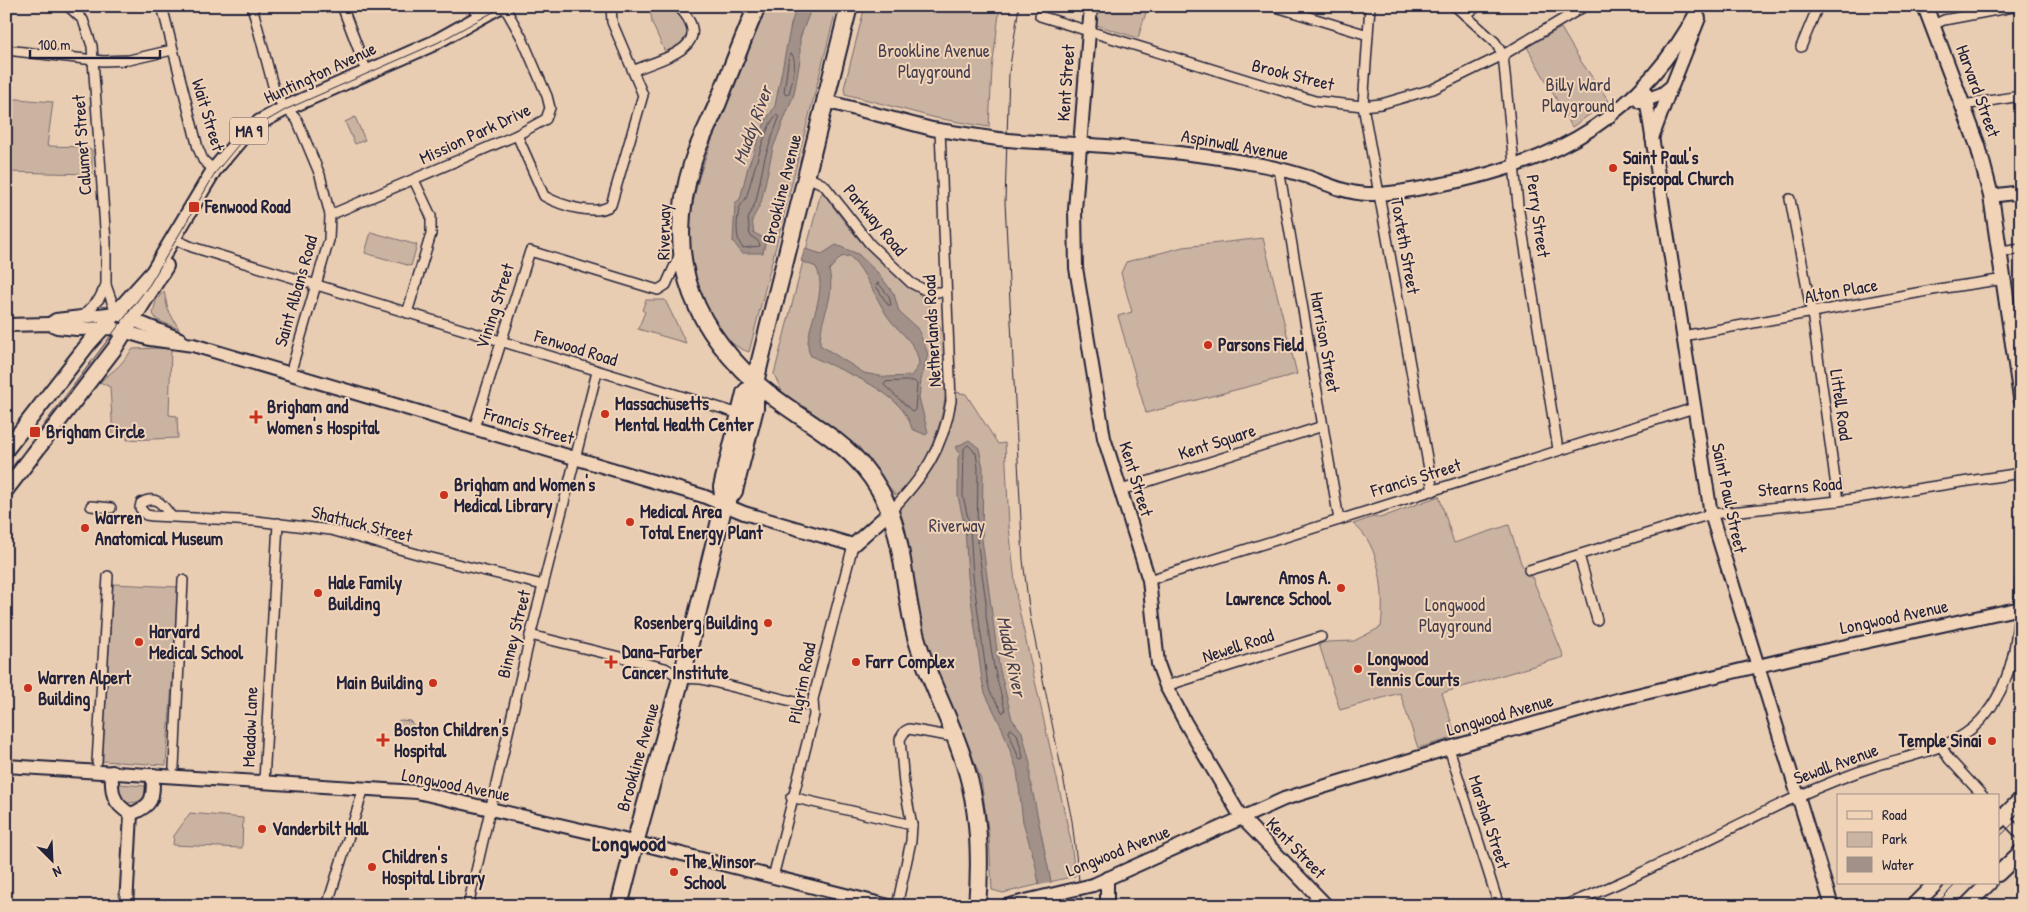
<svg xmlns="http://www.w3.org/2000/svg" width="2027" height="912" font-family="'Patrick Hand',sans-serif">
  <rect width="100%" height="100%" fill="#e9cdb3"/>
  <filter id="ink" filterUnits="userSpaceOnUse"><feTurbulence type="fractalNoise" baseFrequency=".02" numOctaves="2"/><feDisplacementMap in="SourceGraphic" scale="10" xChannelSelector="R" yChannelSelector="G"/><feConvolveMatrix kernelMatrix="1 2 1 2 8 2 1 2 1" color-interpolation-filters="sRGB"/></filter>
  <g filter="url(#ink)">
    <g fill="#cbb3a1" stroke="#766a6e">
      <path d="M652,6H669C693,27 695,38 665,52L652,23L650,8Z"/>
      <path d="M765,6H837L749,352C725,344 712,323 703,300C675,228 698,173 726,106C739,73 752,40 765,6Z"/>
      <polygon points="865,6 1000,6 992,69 989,127 936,118 845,94 844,88"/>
      <polygon points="1099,6 1160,6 1158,12 1147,9 1138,38 1096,25"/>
      <polygon points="1561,28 1580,60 1609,101 1572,127 1527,47"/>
      <polygon points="6,98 53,102 47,146 87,147 87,149 92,150 92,174 6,172"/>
      <polygon points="355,117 365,140 355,144 345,122"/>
      <path d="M823,192C840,217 858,241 881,262C895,275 918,290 929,305C954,341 950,398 935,437C928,456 914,486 895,495L859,447L782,392L774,374L820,196Z"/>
      <polygon points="371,232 417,245 411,266 365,253"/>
      <polygon points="1263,238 1297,374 1146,413 1118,316 1132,312 1121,273 1126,262 1183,247"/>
      <polygon points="164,291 168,310 179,329 157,320 153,314 156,300"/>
      <polygon points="646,300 665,300 686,343 638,329 645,312 642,310"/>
      <polygon points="158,348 171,349 169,415 177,416 178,438 127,440 127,435 113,436 110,387 100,382 119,366 133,349"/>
      <path d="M956,392L966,394L998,444L1005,443L1009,526L1017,601L1071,841L1075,876L1003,893L992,890L989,837L981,780L969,747L935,674L921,629L911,562L899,510C937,470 949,447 956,392Z"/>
      <path d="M1439,496L1454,543L1509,525L1521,563L1529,577H1532L1564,657L1442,693L1456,737L1418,748L1400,693L1340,710L1319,644L1327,642L1354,641L1381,627C1385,597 1381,543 1353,524L1376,516L1380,518Z"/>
      <polygon points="113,584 179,587 166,765 102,761"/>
      <polygon points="400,720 410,721 415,727 410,730 399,727 396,723"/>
      <polygon points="119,784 145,786 147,787 144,799 137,802 127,803 119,795"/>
      <polygon points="190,813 243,818 242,848 173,845 174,836"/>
    </g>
    <g fill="#a29188" stroke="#6f6569" fill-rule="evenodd">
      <polygon points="797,6 812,6 800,38 800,60 794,94 773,148 761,203 752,220 754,233 766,239 763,253 742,253 733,242 735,203 740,199 748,167 765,122 775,106 791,24"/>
      <path d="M836,245L858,254L878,273L894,294L899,312L918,329L928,354L921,380L919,398L928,432L926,435L912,429C903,391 843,372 811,356C798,337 831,296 816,267L801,261L805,249L822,254ZM849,256C862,265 877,300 886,314C897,332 918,342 919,365L911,376L885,377L864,373L820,345C820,313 836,302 829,270L841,257Z"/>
      <polygon points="969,440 979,448 983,468 982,539 999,666 1012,719 1022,732 1030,763 1030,779 1056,906 1038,906 1039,884 1035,862 1023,822 1017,770 1002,728 985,693 982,680 968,577 965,528 958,496 958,458 960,454 956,447"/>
    </g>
    <polygon fill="#e9cdb3" points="1054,882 1058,905 1036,906 1036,886"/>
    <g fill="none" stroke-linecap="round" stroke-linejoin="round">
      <g stroke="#554e5a" stroke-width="1">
        <path d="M792,54C798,61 792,83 789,93L786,95L784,92L789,56Z"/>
        <path d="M777,115L779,118L765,157L756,201L748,219L750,235L759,242L760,246L743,248C735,241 736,218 740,207C741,204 744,202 746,198C751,183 766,120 777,115Z"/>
        <polygon points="878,283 889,296 891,305 888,305 876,286"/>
        <polygon points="914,381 917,384 915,410 913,412 884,385 886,382"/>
        <polygon points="968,445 976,453 978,468 977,539 986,602 986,616 994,667 1005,710 1003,713 990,692 987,679 973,576 970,527 963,496 964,449"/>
        <polygon points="1011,729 1017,734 1023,757 1022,760 1019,759 1009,732"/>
      </g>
      <defs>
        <g id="street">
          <polyline points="68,6 83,20 92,46 106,242 106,285 116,313"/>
          <polyline points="162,6 198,148 203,160 214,170"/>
          <polyline points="252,6 276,97 297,120 320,175 330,215 329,240 290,374"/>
          <polyline points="342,6 367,72"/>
          <polyline points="473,6 479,18"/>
          <polyline points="1273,6 1368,35"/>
          <polyline points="1370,6 1363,106 1433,491"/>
          <polyline points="1455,6 1495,42 1503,55 1518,205 1558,449"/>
          <polyline points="1465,15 1478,6"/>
          <polyline points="1040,16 1315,101 1363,106 1381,104 1433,89 1503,55 1585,6"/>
          <polyline points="1933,25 1944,20 2018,6"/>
          <polyline points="1801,47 1818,6"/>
          <polyline points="6,50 103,61 129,60 172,50"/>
          <path d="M635,70C665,57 718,47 678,6"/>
          <polyline points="1963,105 2021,96"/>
          <path d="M517,135L544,196C560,205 596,217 611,205L643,95L612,22L611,6"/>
          <polyline points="1279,169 1339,520"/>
          <polyline points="806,176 824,185 870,244 911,283 929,292 946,292"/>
          <polyline points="1790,199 1813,320 1838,501"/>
          <polyline points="330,215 517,135 546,119 550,108 547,96 522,38 504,6"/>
          <polyline points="174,239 192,247 740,414"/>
          <polyline points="2001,252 2021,249"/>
          <polyline points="407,313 431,234 431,216 414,180"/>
          <polyline points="83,316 99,299 106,285"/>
          <polyline points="1683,336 1938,289 2005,279"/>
          <polyline points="474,428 530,251 658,290 666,285 680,254"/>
          <polyline points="1121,490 1323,426"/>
          <polyline points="91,506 111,508"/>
          <path d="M890,512C923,477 943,450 951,401L940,130"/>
          <path d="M171,516C163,505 156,494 141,503L140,508L146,515L153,516L256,521L331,530L428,557L543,585"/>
          <polyline points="1579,555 1597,620"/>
          <polyline points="1529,570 1711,514 1838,501 2021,473"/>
          <polyline points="1149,580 1694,408"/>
          <polyline points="530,635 665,668 681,678 701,679 812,706"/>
          <polyline points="1166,686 1321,637"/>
          <polyline points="1941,746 1949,759 1983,796"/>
          <polyline points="1449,748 1499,906"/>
          <polyline points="97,762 108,576"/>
          <polyline points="174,767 183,580"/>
          <polyline points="264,782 278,523"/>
          <polyline points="791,797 912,825"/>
          <polyline points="1998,811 2021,835"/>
          <polyline points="773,877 814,715 813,699 853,545"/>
          <polyline points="327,906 364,788"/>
          <polyline points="468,906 530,637 597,372"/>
          <polyline points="897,906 911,841 912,825 904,784 900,739 905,731 909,729 954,737"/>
          <path d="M1562,906C1671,867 1768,800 1879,765C1913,755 1956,748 1981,720C2018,678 2018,627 2021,574"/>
        </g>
        <g id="secondary">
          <polyline points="1091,6 1075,210 1076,268 1104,438 1149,580 1158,664 1166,686 1185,722 1241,817 1327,906"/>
          <polyline points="1644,85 1711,514 1832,906"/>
          <polyline points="825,101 932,129 998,139"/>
          <polyline points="1640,102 1662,94 1672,86 1699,18"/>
          <polyline points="1652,138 1671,87"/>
          <path d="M1019,141C1100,145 1181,150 1261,165C1277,168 1293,172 1308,177C1327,184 1346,193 1367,194C1390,195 1415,189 1438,185C1558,164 1642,115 1700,6"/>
          <polyline points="1991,196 2021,192"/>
          <polyline points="50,324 56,320 116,313 180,339"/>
          <polyline points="6,325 50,324 57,327 77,329 113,328 150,339 193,345 703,496 744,513 853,545 890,512"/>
          <polyline points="6,766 417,792 650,846 889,906"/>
          <path d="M112,772C111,791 112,804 131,814C154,805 153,798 153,775"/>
          <polyline points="1107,878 1107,906"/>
          <polyline points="1093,885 1284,799 1449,748 1620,699 1800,656 2021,608"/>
          <polyline points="126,906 131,814"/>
          <polyline points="1006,906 1025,901"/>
        </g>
        <g id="primary">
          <polyline points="1925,6 1978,146 1991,196 2021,398"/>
          <polyline points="6,450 89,343 153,272 214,170 243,136 260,122 286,108 432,44 500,6"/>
          <polyline points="6,490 115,348 166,266"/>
          <polyline points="1998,822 2021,799"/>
          <polyline points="1998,874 2021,852"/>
          <polyline points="1913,906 1936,883"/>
          <polyline points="1966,906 1989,883"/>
        </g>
        <g id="highway">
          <path d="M757,6C743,39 730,72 717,105C709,124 699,142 693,161C665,250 686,318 754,381C788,413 835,432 865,469C907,519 900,578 916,637C929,682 952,721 965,765C979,809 981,860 977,906"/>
          <polyline points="724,504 734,491 755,408 755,383 760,361 849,6"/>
          <polyline points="619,906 635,843 685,664 724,504 722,487 740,414 745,393 755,383"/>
        </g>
      </defs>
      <use href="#street" stroke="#22223b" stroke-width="12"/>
      <use href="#secondary" stroke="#22223b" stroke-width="16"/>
      <use href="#primary" stroke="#22223b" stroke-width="18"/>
      <use href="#highway" stroke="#22223b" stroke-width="20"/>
      <use href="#street" stroke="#f1d4b8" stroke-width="9"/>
      <use href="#secondary" stroke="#f1d4b8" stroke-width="12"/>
      <use href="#primary" stroke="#f1d4b8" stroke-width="14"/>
      <use href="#highway" stroke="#f1d4b8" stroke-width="16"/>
      <g stroke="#22223b" stroke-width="1">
        <polyline points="1019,6 1009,73 1005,202 1023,560 1030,616 1072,821 1082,906"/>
        <polyline points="6,475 150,284 216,172 244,138 261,124 287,109 439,42 504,6"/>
        <polyline points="1998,838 2021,816"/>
        <polyline points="1934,906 1957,883"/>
      </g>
      <defs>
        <g id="secondary-bridge">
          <polyline points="998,139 1019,141"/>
          <polyline points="1025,901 1093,885"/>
        </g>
      </defs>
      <use href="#secondary-bridge" stroke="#22223b" stroke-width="16" stroke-linecap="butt"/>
      <use href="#secondary-bridge" stroke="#f1d4b8" stroke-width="12"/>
    </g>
  </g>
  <g fill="#c8321e" stroke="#f1d4b8" stroke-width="2">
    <circle cx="1613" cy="168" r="5"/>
    <rect x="188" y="201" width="12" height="12" rx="2.5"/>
    <circle cx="1208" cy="345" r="5"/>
    <circle cx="605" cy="414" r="5"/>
    <path d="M253.5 409.5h5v5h5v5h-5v5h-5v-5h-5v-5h5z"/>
    <rect x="29" y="426" width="12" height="12" rx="2.5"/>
    <circle cx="444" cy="495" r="5"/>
    <circle cx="630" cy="522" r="5"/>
    <circle cx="85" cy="528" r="5"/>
    <circle cx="1341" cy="588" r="5"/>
    <circle cx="318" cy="593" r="5"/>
    <circle cx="768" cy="623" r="5"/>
    <circle cx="139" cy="642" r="5"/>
    <path d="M608.5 654.5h5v5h5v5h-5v5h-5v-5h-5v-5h5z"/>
    <circle cx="856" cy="662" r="5"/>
    <circle cx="1358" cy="669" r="5"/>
    <circle cx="433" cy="683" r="5"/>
    <circle cx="28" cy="688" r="5"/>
    <path d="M380.5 732.5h5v5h5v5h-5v5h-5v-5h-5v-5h5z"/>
    <circle cx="1992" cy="741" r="5"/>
    <circle cx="262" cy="829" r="5"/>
    <circle cx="372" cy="867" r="5"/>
    <circle cx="674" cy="872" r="5"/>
  </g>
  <g text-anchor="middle" stroke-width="4" stroke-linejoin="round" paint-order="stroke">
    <rect fill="#f1d4b8" stroke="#605760" stroke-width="1" x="230" y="117.5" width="38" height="27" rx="4"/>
    <g font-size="16" font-weight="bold" fill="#22223b">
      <text x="249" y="137">MA 9</text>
    </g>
    <g font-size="18" fill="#443f4f" stroke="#f1d4b8">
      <text x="934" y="57">Brookline Avenue<tspan x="934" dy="21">Playground</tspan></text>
      <text x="1578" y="91">Billy Ward<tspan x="1578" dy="21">Playground</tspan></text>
      <text x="957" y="532">Riverway</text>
      <text x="1455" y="611">Longwood<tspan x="1455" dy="21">Playground</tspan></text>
    </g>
    <g font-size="18" fill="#22223b" stroke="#f1d4b8">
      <text transform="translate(320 73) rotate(-25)" y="6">Huntington Avenue</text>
      <text transform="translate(1293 75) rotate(14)" y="6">Brook Street</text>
      <text transform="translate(1066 83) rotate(-86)" y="6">Kent Street</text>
      <text transform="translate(1978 91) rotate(70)" y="6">Harvard Street</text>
      <text transform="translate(208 115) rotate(73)" y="6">Wait Street</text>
      <text transform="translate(475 134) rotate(-25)" y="6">Mission Park Drive</text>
      <text transform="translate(82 145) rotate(-94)" y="6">Calumet Street</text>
      <text transform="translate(1235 145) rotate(10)" y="6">Aspinwall Avenue</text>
      <text transform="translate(782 189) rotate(-76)" y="6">Brookline Avenue</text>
      <text transform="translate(1538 216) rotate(82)" y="6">Perry Street</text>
      <text transform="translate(875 220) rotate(50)" y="6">Parkway Road</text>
      <text transform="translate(664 232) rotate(-89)" y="6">Riverway</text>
      <text transform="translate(1405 246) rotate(80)" y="6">Toxteth Street</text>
      <text transform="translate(296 291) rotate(-74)" y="6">Saint Albans Road</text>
      <text transform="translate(1841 291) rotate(-10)" y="6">Alton Place</text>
      <text transform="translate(495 306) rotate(-72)" y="6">Vining Street</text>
      <text transform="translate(932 331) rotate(-93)" y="6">Netherlands Road</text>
      <text transform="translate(1325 342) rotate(80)" y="6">Harrison Street</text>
      <text transform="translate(576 348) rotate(17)" y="6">Fenwood Road</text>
      <text transform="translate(1841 405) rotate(82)" y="6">Littell Road</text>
      <text transform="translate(529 426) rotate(16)" y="6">Francis Street</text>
      <text transform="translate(1217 442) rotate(-18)" y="6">Kent Square</text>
      <text transform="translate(1416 478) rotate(-17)" y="6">Francis Street</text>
      <text transform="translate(1136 479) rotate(73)" y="6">Kent Street</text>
      <text transform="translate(1800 487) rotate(-5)" y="6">Stearns Road</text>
      <text transform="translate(1729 498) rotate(78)" y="6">Saint Paul Street</text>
      <text transform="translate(362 524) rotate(14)" y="6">Shattuck Street</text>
      <text transform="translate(1894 617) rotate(-12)" y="6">Longwood Avenue</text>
      <text transform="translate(514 634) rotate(-76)" y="6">Binney Street</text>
      <text transform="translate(1238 646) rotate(-18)" y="6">Newell Road</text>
      <text transform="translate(802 683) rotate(-79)" y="6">Pilgrim Road</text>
      <text transform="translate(1500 715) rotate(-16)" y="6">Longwood Avenue</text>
      <text transform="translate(250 727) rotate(-88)" y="6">Meadow Lane</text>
      <text transform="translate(638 757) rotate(-74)" y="6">Brookline Avenue</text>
      <text transform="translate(1836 764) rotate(-20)" y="6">Sewall Avenue</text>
      <text transform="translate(456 785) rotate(11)" y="6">Longwood Avenue</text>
      <text transform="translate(1489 822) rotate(72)" y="6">Marshal Street</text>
      <text transform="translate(1296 848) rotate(46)" y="6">Kent Street</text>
      <text transform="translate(1118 851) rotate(-22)" y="6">Longwood Avenue</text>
    </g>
    <g font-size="18" font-weight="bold" fill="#22223b" stroke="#f1d4b8" text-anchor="start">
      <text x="1623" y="164">Saint Paul's<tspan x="1623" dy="21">Episcopal Church</tspan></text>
      <text x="205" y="213">Fenwood Road</text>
      <text x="1218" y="351">Parsons Field</text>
      <text x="615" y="410">Massachusetts<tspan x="615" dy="21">Mental Health Center</tspan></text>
      <text x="267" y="413">Brigham and<tspan x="267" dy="21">Women's Hospital</tspan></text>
      <text x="46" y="438">Brigham Circle</text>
      <text x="454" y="491">Brigham and Women's<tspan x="454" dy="21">Medical Library</tspan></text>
      <text x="640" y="518">Medical Area<tspan x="640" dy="21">Total Energy Plant</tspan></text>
      <text x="95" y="524">Warren<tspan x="95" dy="21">Anatomical Museum</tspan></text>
      <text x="1331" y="584" text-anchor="end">Amos A.<tspan x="1331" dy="21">Lawrence School</tspan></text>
      <text x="328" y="589">Hale Family<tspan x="328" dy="21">Building</tspan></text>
      <text x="758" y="629" text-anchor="end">Rosenberg Building</text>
      <text x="149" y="638">Harvard<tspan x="149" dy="21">Medical School</tspan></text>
      <text x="622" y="658">Dana-Farber<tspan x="622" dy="21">Cancer Institute</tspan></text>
      <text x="1368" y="665">Longwood<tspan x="1368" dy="21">Tennis Courts</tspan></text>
      <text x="866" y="668">Farr Complex</text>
      <text x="38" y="684">Warren Alpert<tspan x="38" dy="21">Building</tspan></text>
      <text x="423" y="689" text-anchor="end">Main Building</text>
      <text x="394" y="736">Boston Children's<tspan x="394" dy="21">Hospital</tspan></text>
      <text x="1982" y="747" text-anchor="end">Temple Sinai</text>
      <text x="272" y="835">Vanderbilt Hall</text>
      <text x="382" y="863">Children's<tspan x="382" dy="21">Hospital Library</tspan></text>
      <text x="684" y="868">The Winsor<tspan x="684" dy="21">School</tspan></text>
    </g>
    <g font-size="19" font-style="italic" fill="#484352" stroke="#f1d4b8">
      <text transform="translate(752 125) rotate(-70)" y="7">Muddy River</text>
      <text transform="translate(1012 656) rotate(78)" y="7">Muddy River</text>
    </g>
    <g font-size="22" font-weight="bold" fill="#22223b" stroke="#f1d4b8">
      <text x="629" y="851">Longwood</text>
    </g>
  </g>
  <rect width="2027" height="912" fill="none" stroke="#f1d4b8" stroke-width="25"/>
  <rect x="12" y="12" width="2002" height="887" fill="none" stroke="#22223b" stroke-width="2" filter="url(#ink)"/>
  <rect x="1837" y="794" width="162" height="90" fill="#f1d4b8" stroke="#9e8d86"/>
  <rect x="1847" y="811" width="25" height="8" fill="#f1d4b8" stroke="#9e8d86"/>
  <text x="1882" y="820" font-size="15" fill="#22223b">Road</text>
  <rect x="1847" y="832" width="25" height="15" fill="#cbb3a1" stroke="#9e8d86"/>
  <text x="1882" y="844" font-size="15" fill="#22223b">Park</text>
  <rect x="1847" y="857" width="25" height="15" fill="#a29188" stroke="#9e8d86"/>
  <text x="1882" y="870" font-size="15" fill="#22223b">Water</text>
  <g transform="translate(52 860) rotate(156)" stroke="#f1d4b8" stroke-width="4" paint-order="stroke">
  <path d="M0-4L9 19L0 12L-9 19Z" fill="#22223b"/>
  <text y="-8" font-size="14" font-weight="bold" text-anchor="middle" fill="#22223b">N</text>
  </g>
  <path d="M30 50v8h130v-8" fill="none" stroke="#22223b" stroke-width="2.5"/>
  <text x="38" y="50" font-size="15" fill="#22223b" stroke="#f1d4b8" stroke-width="4" paint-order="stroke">100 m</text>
</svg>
